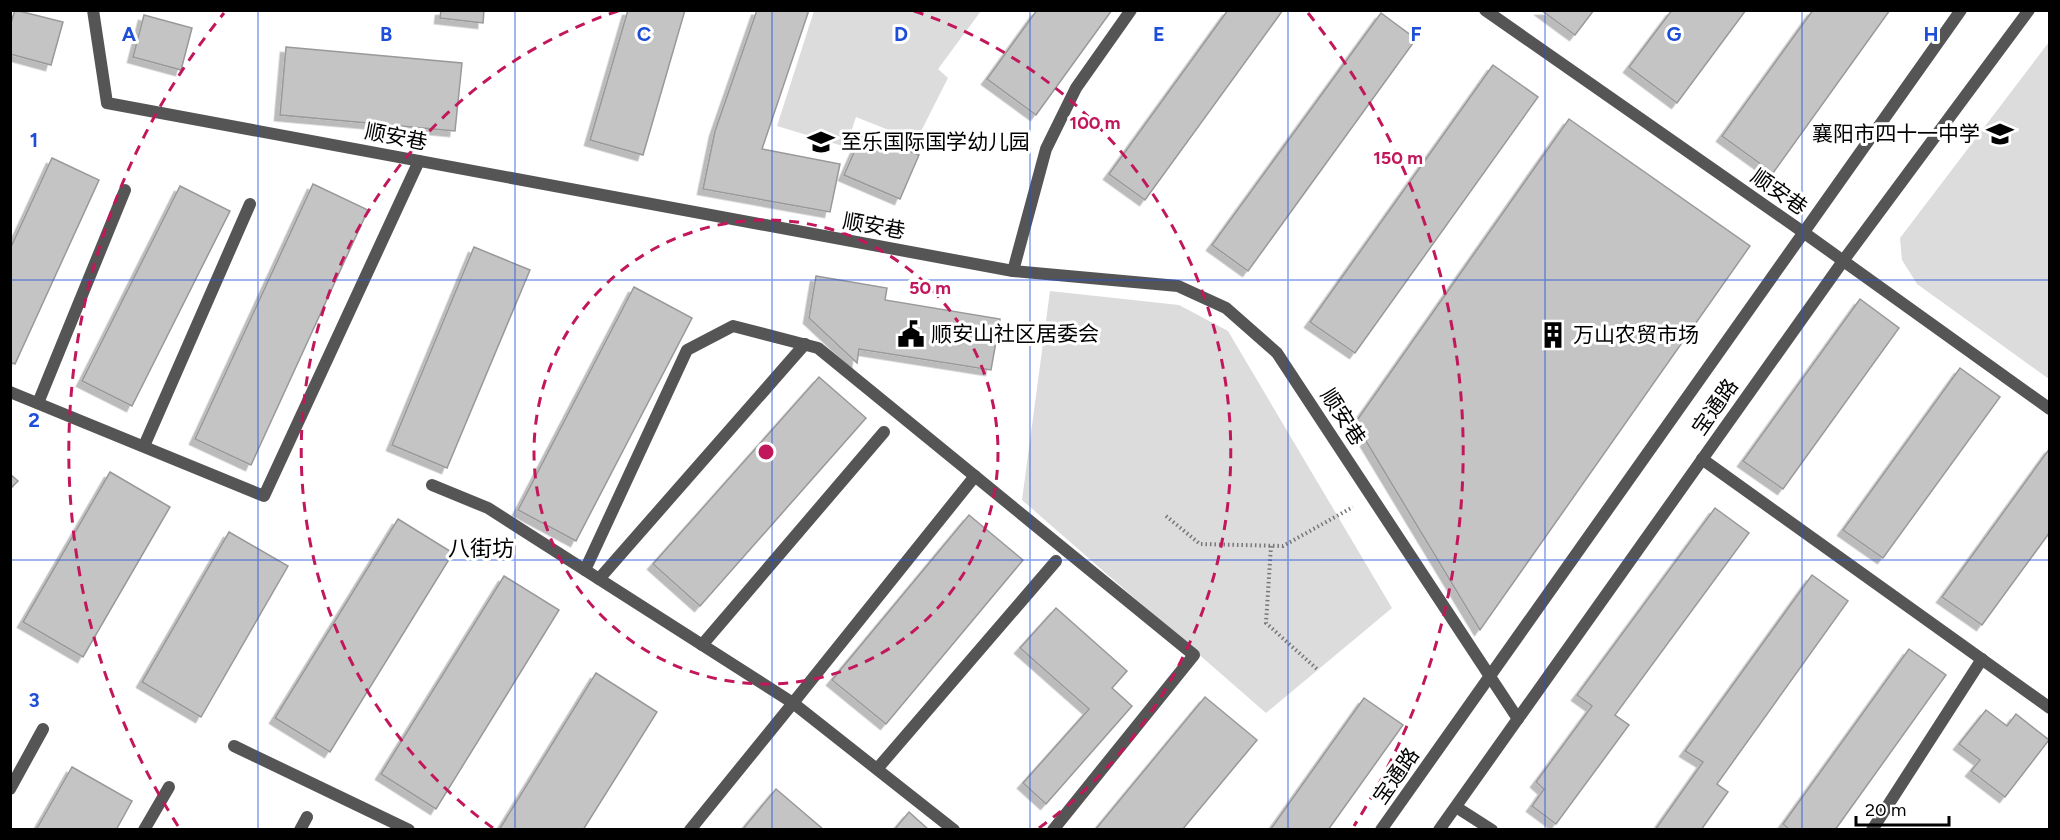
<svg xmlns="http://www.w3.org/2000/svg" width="2060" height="840" font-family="Figtree,'Noto Sans SC',sans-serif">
  <defs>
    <filter id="shadow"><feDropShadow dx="-5.5" dy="5.5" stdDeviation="0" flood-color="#0004"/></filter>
  </defs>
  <rect width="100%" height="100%" fill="#fff"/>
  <g fill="#dcdcdc">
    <polygon points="814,11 814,10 981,11 938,69 948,78 916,141 856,117 846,147 777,126"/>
    <polygon points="2049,42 2049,379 1917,284 1902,260 1900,238"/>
    <polygon points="1050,291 1179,305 1228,331 1392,608 1266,713 1022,500"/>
  </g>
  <g fill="#c4c4c4" stroke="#999" stroke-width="1.5" filter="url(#shadow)">
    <polygon points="15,10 63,22 51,65 10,54 10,26"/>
    <polygon points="441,10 484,10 483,23 440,18"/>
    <polygon points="628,10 685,10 643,155 590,140"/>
    <polygon points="757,10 809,10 762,149 840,164 830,212 703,189 715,131"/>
    <polygon points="1037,10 1112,10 1036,115 987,79"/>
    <polygon points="1228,10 1283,10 1145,200 1109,174"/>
    <polygon points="1541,10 1594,10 1575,35"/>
    <polygon points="1672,10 1746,10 1677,103 1629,67"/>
    <polygon points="1813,10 1890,10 1773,173 1722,136"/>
    <polygon points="1381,13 1416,39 1248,271 1212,245"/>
    <polygon points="144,15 192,28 181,70 133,57"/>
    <polygon points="286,47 462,63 455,131 280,115"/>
    <polygon points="1493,65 1538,97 1355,353 1310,322"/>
    <polygon points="1569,119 1750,246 1480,630 1355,423"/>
    <polygon points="863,132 919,155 900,199 844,175"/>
    <polygon points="52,158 99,180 15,364 10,362 10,249"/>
    <polygon points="313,184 368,210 251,465 195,439"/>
    <polygon points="180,186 230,211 132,406 82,381"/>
    <polygon points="474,247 530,270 447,468 392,445"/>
    <polygon points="816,276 887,288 885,300 1000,319 991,370 859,349 857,363 809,318"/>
    <polygon points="634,287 692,318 576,541 518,510"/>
    <polygon points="1860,299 1899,328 1783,489 1743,461"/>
    <polygon points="1960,368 2000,397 1883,558 1843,530"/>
    <polygon points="819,377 866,418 700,606 653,564"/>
    <polygon points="2050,448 2050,532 1982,625 1942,597"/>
    <polygon points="110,472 170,507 83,657 23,622"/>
    <polygon points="10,474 18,481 10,489"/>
    <polygon points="1715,508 1749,533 1615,715 1629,725 1556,824 1532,806 1544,789 1536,782 1592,706 1577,695"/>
    <polygon points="969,515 1023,560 886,724 832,680"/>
    <polygon points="398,519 453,553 330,752 275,718"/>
    <polygon points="229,532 288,566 201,717 142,682"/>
    <polygon points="1812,575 1848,601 1717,784 1728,792 1701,830 1655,830 1703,762 1685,751"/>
    <polygon points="504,576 559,610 436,809 381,774"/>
    <polygon points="1056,608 1127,671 1112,688 1132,706 1046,804 1023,783 1089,709 1020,648"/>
    <polygon points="1909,649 1946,675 1835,830 1790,830 1783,824"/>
    <polygon points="596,673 657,712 583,830 499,830"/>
    <polygon points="1205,697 1257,740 1182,830 1095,830"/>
    <polygon points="1364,698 1403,725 1328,830 1270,830"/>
    <polygon points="1986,710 2007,726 2016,714 2049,740 2005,797 1971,771 1980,760 1959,744"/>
    <polygon points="72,767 132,801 116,830 36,830"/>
    <polygon points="776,789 824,830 742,830"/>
    <polygon points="909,812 929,830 894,830"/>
  </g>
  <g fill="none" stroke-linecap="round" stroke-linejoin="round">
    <g stroke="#777" stroke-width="4" stroke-dasharray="1.5 3" stroke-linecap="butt">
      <polyline points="1166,516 1200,544 1283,546 1353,507"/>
      <polyline points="1271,546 1266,623 1318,670"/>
    </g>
    <g stroke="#555" stroke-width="12">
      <polyline points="10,392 264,496 419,161"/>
      <polyline points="38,403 125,190"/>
      <polyline points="144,446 250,204"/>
      <polyline points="1702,459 2050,708"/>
      <polyline points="432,485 488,508 793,703 954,830"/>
      <polyline points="585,570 687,350 733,326 818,348 1194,655 1053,830"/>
      <polyline points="599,579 805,344"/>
      <polyline points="702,645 884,432"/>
      <polyline points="793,703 975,476"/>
      <polyline points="234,746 409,830"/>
      <polyline points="877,769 1056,561"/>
      <polyline points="10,789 43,729"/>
      <polyline points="1456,807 1492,830"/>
      <polyline points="144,830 169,787"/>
      <polyline points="300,830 307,817"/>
      <polyline points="1872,830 1982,659"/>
    </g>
    <g stroke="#555" stroke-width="12">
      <polyline points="93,10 107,103 1013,271 1178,286 1226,308 1277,353 1518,719"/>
      <polyline points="1485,10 1803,232 2050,409"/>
      <polyline points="1013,271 1046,149 1076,88 1131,10"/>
      <polyline points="690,830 793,703"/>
      <polyline points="1381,830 1961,10"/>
      <polyline points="1439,830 1843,261 2029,10"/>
    </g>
  </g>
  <path fill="none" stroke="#1d4ed8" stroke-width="1.5" stroke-opacity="0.55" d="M258,10V830M515,10V830M772,10V830M1030,10V830M1288,10V830M1545,10V830M1802,10V830M10,280H2050M10,560H2050"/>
  <g fill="none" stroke="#c2185b" stroke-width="3" stroke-dasharray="10 8">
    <circle cx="766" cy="452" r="232"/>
    <path d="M493 828A465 465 0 0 1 618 11M914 11A465 465 0 0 1 1039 828"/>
    <path d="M178 826A697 697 0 0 1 224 13M1308 13A697 697 0 0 1 1354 826"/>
  </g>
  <defs>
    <symbol id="school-bare" viewBox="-9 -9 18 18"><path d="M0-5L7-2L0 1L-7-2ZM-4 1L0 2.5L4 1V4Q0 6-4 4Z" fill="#000" stroke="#fff" stroke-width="2.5" paint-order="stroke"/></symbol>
    <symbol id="civic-bare" viewBox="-9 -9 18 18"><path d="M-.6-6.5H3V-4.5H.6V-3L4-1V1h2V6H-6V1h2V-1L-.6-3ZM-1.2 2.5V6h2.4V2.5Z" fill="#000" stroke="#fff" stroke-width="2.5" paint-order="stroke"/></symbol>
    <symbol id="building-bare" viewBox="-9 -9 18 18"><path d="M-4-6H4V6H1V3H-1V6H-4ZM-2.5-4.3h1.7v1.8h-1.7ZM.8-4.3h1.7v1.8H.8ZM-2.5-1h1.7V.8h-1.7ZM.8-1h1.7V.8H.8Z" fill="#000" stroke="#fff" stroke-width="2.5" paint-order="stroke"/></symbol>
  </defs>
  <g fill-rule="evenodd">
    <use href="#school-bare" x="1981" y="115" width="38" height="38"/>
    <use href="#school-bare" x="802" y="123" width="38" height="38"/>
    <use href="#civic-bare" x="892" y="315" width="38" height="38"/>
    <use href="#building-bare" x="1534" y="316" width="38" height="38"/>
  </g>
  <g text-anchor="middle" stroke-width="6" stroke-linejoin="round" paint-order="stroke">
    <g font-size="21" fill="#000" stroke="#fff" text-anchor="start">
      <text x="1980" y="141" text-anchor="end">襄阳市四十一中学</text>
      <text x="841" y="149">至乐国际国学幼儿园</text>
      <text x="931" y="341">顺安山社区居委会</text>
      <text x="1573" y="342">万山农贸市场</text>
    </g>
    <g font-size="21" fill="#000" stroke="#fff">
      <text transform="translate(396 137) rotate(11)" y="7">顺安巷</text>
      <text transform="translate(1779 192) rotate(35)" y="7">顺安巷</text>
      <text transform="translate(874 226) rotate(10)" y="7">顺安巷</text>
      <text transform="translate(1715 407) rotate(-55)" y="7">宝通路</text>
      <text transform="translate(1343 417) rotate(57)" y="7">顺安巷</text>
      <text transform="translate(1396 776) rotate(-55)" y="7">宝通路</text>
    </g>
    <g font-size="22" fill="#000" stroke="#fff">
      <text x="481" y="556">八街坊</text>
    </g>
  </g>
  <g font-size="20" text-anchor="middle" font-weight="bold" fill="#1d4ed8" stroke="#fff" stroke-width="6" stroke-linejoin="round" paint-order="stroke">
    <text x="129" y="41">A</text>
    <text x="386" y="41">B</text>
    <text x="644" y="41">C</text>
    <text x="901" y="41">D</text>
    <text x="1159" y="41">E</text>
    <text x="1416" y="41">F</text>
    <text x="1674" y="41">G</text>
    <text x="1931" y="41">H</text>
    <text x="34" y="147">1</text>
    <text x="34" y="427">2</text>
    <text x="34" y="707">3</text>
  </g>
  <circle cx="766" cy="452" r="9" fill="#c2185b" stroke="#fff" stroke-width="3"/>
  <g font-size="18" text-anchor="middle" font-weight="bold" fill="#c2185b" stroke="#fff" stroke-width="6" stroke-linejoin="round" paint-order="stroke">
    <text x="1095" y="129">100 m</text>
    <text x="1398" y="164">150 m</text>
    <text x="930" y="294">50 m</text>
  </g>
  <rect width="2060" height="840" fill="none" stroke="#000000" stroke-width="24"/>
  <path d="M1856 816v9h93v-9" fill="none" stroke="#000000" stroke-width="3"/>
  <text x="1865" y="816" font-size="18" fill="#000000" stroke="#ffffff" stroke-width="4.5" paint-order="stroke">20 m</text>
</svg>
